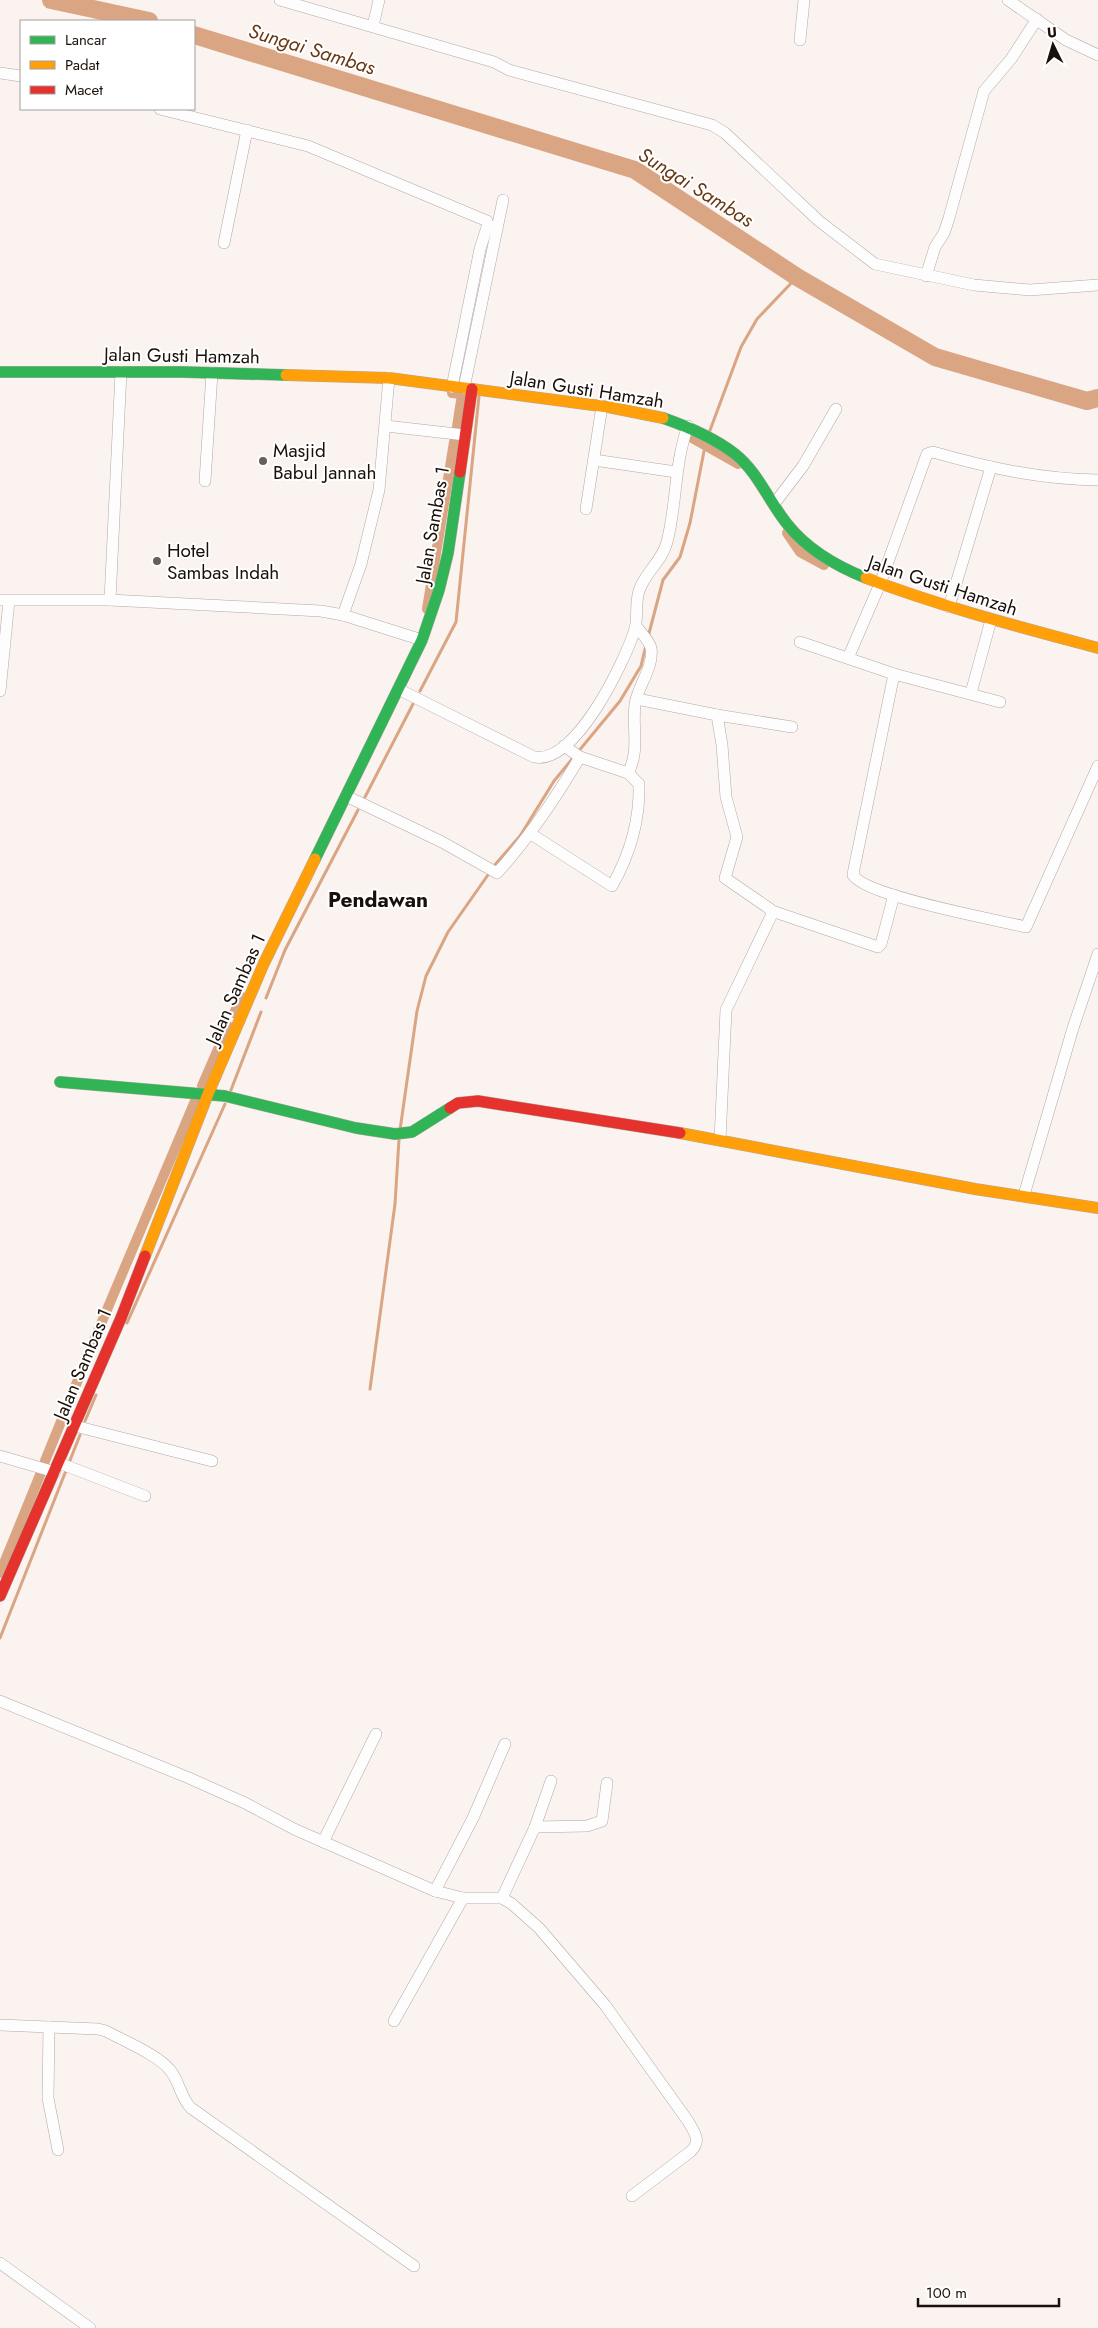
<svg xmlns="http://www.w3.org/2000/svg" width="1098" height="2328" font-family="Jost,sans-serif">
  <rect width="100%" height="100%" fill="#faf3f0"/>
  <g fill="none" stroke-linecap="round" stroke-linejoin="round">
    <g stroke="#daa582" stroke-width="3">
      <polyline points="709,433 741,347 757,319 797,277"/>
      <polyline points="648,637 663,580 680,557 690,523 706,441"/>
      <polyline points="420,691 456,622 479,396"/>
      <polyline points="365,797 413,704"/>
      <polyline points="493,867 520,836 554,781 620,701 641,666 646,645"/>
      <polyline points="266,998 285,950 358,810"/>
      <polyline points="231,1090 261,1012"/>
      <polyline points="400,1130 417,1011 426,976 448,932 490,872"/>
      <polyline points="127,1323 225,1104"/>
      <polyline points="370,1389 395,1204 399,1139"/>
      <polyline points="85,1421 96,1395"/>
      <polyline points="0,1638 80,1435"/>
    </g>
    <g stroke="#daa582" stroke-width="10">
      <polyline points="452,393 462,394 457,427"/>
      <polyline points="692,438 738,464"/>
      <polyline points="787,533 800,552 824,565"/>
      <polyline points="427,609 454,442"/>
      <polyline points="234,1013 242,997"/>
      <polyline points="202,1086 228,1026"/>
      <polyline points="90,1350 195,1101"/>
      <polyline points="45,1461 84,1365"/>
      <polyline points="0,1573 40,1475"/>
    </g>
    <g stroke="#daa582" stroke-width="18">
      <polyline points="51,0 149,21"/>
      <polyline points="194,35 635,170 797,277 935,357 1087,401 1098,398"/>
    </g>
    <defs>
      <g id="street">
        <polyline points="280,0 494,62 509,70 712,125 725,133 819,221 875,264 974,285 1030,290 1098,285"/>
        <polyline points="1008,0 1066,40 1098,55"/>
        <polyline points="373,26 379,0"/>
        <polyline points="800,40 804,0"/>
        <polyline points="0,73 21,76"/>
        <polyline points="160,109 308,146 487,221 488,224 480,249 452,387"/>
        <polyline points="224,243 247,130"/>
        <polyline points="926,276 935,247 944,233 949,218 984,91 1011,59 1037,19"/>
        <polyline points="464,388 503,200"/>
        <polyline points="386,426 465,435"/>
        <polyline points="594,460 676,472"/>
        <polyline points="205,481 212,373"/>
        <polyline points="774,504 803,466 836,409"/>
        <polyline points="586,509 602,406"/>
        <polyline points="0,600 110,600 321,611 343,615 422,640"/>
        <polyline points="110,600 121,372"/>
        <polyline points="949,607 991,467"/>
        <polyline points="343,615 361,564 379,490 389,378"/>
        <polyline points="800,642 894,674 1000,702"/>
        <path d="M848,658L880,584L927,454L933,452C989,468 1039,479 1098,480"/>
        <path d="M894,674L854,869L853,875C865,896 997,920 1026,927L1098,766"/>
        <path d="M398,689L534,757C575,766 625,661 635,629C638,617 635,603 639,591C645,572 662,562 667,542C677,504 674,464 688,426"/>
        <polyline points="0,691 9,601"/>
        <polyline points="971,693 991,620"/>
        <polyline points="637,699 717,715 722,745 726,797 737,837 725,878 770,909 772,914 726,1010 720,1140"/>
        <polyline points="717,715 792,727"/>
        <path d="M564,746L580,757L628,773C640,751 632,728 635,704C638,685 654,668 651,648C649,640 641,633 636,626"/>
        <path d="M346,796L442,842L497,873C530,837 555,799 580,757"/>
        <path d="M531,834L612,886C629,856 640,820 639,784L628,773"/>
        <polyline points="772,911 878,947 881,944 894,895"/>
        <polyline points="1024,1195 1073,1028 1098,954"/>
        <polyline points="75,1426 212,1461"/>
        <polyline points="0,1456 55,1472"/>
        <polyline points="59,1463 145,1496"/>
        <path d="M0,1701L189,1778L245,1803L294,1829L435,1891L463,1898H502L512,1904L539,1928L605,2005L688,2121C695,2134 702,2141 690,2152L632,2196"/>
        <polyline points="535,1827 587,1826 602,1821 607,1783"/>
        <polyline points="323,1842 376,1734"/>
        <polyline points="435,1891 473,1818 505,1744"/>
        <polyline points="502,1898 535,1827 551,1781"/>
        <polyline points="394,2021 463,1898"/>
        <path d="M0,2025L98,2029L106,2031C124,2041 158,2055 170,2070C180,2082 180,2097 191,2108L414,2266"/>
        <polyline points="49,2027 48,2098 58,2150"/>
        <polyline points="0,2263 90,2328"/>
      </g>
      <g id="fast">
        <polyline points="0,372 183,372 286,375"/>
        <path d="M663,418C689,427 713,437 735,454C758,472 769,502 788,525C808,550 836,566 866,578"/>
        <polyline points="315,859 422,640 439,590 448,553 460,472"/>
        <polyline points="60,1082 225,1096 356,1128 395,1134 412,1132 450,1108"/>
      </g>
      <g id="slow">
        <polyline points="286,375 389,378 608,407 663,418"/>
        <path d="M866,578C942,607 1020,627 1098,648"/>
        <polyline points="680,1133 975,1189 1098,1208"/>
        <polyline points="145,1256 208,1094 264,963 315,859"/>
      </g>
      <g id="jam">
        <polyline points="460,472 472,389"/>
        <polyline points="450,1108 458,1103 478,1101 680,1133"/>
        <polyline points="0,1596 121,1318 145,1256"/>
      </g>
    </defs>
    <use href="#street" stroke="#b2a9a5" stroke-width="12"/>
    <use href="#fast" stroke="#b2a9a5" stroke-width="12"/>
    <use href="#slow" stroke="#b2a9a5" stroke-width="12"/>
    <use href="#jam" stroke="#b2a9a5" stroke-width="12"/>
    <use href="#street" stroke="#fefdfd" stroke-width="11"/>
    <use href="#fast" stroke="#30b455" stroke-width="11"/>
    <use href="#slow" stroke="#ff9f0a" stroke-width="11"/>
    <use href="#jam" stroke="#e5322d" stroke-width="11"/>
  </g>
  <g fill="#685f5a" stroke="#fff" stroke-width="2">
    <circle cx="263" cy="461" r="5"/>
    <circle cx="157" cy="561" r="5"/>
  </g>
  <g text-anchor="middle" stroke-width="4" stroke-linejoin="round" paint-order="stroke">
    <g font-size="19" fill="#1a1009" stroke="#fff">
      <text transform="translate(182 355) rotate(1)" y="7">Jalan Gusti Hamzah</text>
      <text transform="translate(587 389) rotate(9)" y="7">Jalan Gusti Hamzah</text>
      <text transform="translate(432 525) rotate(-80)" y="7">Jalan Sambas 1</text>
      <text transform="translate(943 585) rotate(18)" y="7">Jalan Gusti Hamzah</text>
      <text transform="translate(235 989) rotate(-66)" y="7">Jalan Sambas 1</text>
      <text transform="translate(82 1364) rotate(-67)" y="7">Jalan Sambas 1</text>
    </g>
    <g font-size="19" fill="#1a1009" stroke="#fff" text-anchor="start">
      <text x="273" y="457">Masjid<tspan x="273" dy="22">Babul Jannah</tspan></text>
      <text x="167" y="557">Hotel<tspan x="167" dy="22">Sambas Indah</tspan></text>
    </g>
    <g font-size="20" font-style="italic" fill="#683813" stroke="#fff">
      <text transform="translate(312 49) rotate(17)" y="7">Sungai Sambas</text>
      <text transform="translate(696 187) rotate(32)" y="7">Sungai Sambas</text>
    </g>
    <g font-size="21" font-weight="bold" fill="#1a1009" stroke="#fff">
      <text x="378" y="907">Pendawan</text>
    </g>
  </g>
  <rect x="20" y="20" width="175" height="90" fill="#ffffff" stroke="#a39f9d"/>
  <rect x="30" y="36" width="25" height="8" fill="#30b455" stroke="#a39f9d"/>
  <text x="65" y="45" font-size="15" fill="#1a1009">Lancar</text>
  <rect x="30" y="61" width="25" height="8" fill="#ff9f0a" stroke="#a39f9d"/>
  <text x="65" y="70" font-size="15" fill="#1a1009">Padat</text>
  <rect x="30" y="86" width="25" height="8" fill="#e5322d" stroke="#a39f9d"/>
  <text x="65" y="95" font-size="15" fill="#1a1009">Macet</text>
  <g transform="translate(1053 45) rotate(355)" stroke="#ffffff" stroke-width="4" paint-order="stroke">
  <path d="M0-4L9 19L0 12L-9 19Z" fill="#1a1009"/>
  <text y="-8" font-size="14" font-weight="bold" text-anchor="middle" fill="#1a1009">U</text>
  </g>
  <path d="M918 2298v8h141v-8" fill="none" stroke="#1a1009" stroke-width="2.5"/>
  <text x="926" y="2298" font-size="15" fill="#1a1009" stroke="#ffffff" stroke-width="4" paint-order="stroke">100 m</text>
</svg>
